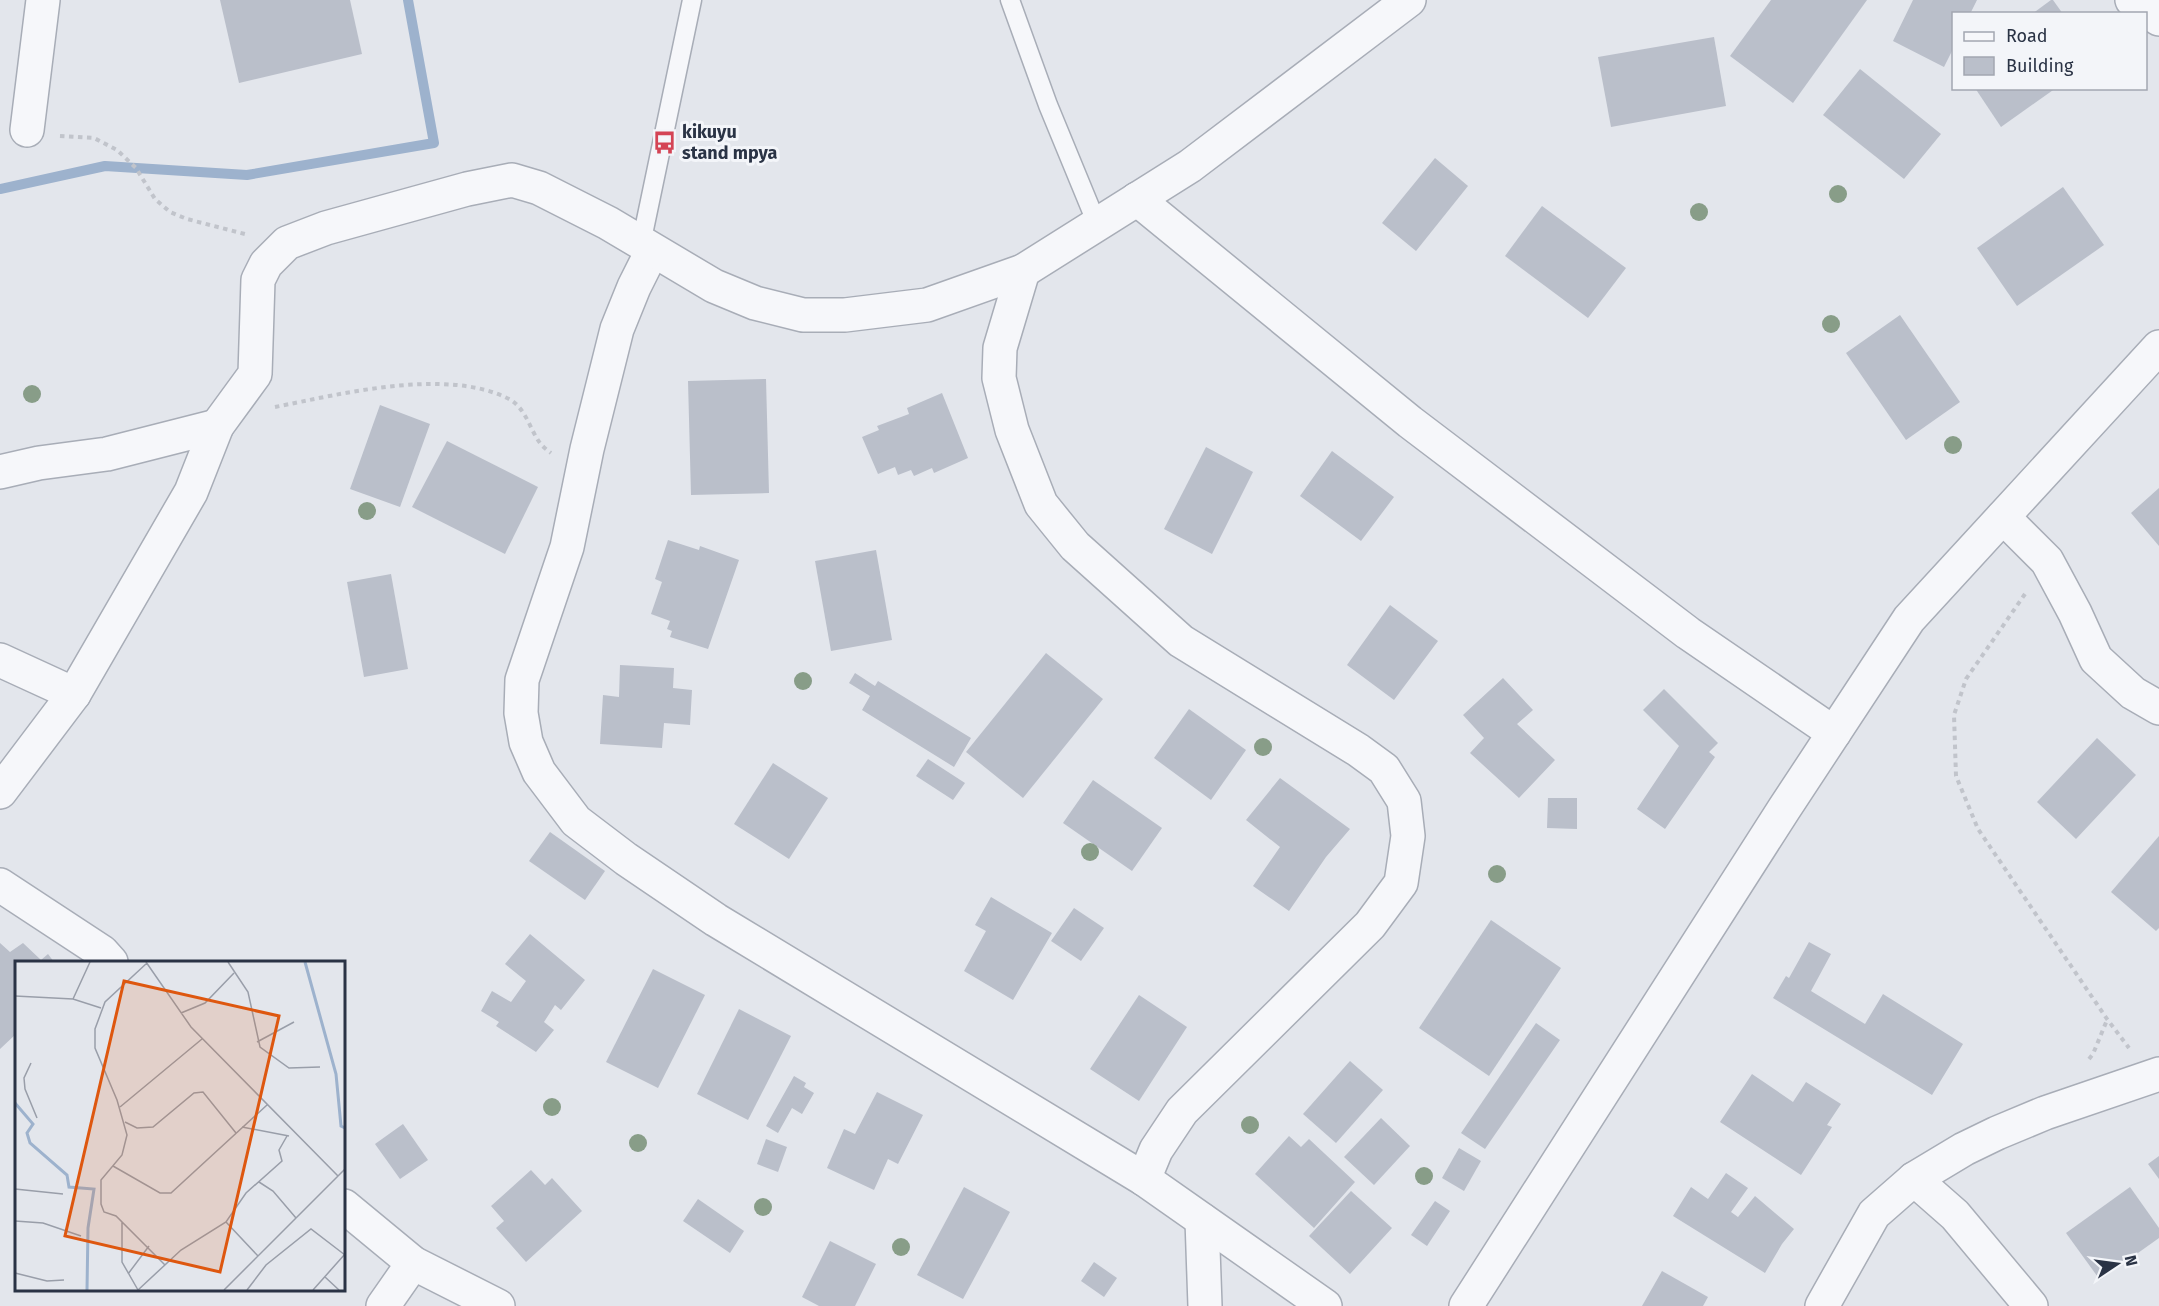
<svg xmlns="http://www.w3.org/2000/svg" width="2159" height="1306" font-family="'Fira Sans',sans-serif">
  <rect width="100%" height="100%" fill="#e3e6ec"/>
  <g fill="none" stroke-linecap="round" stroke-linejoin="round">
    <polyline stroke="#9db2cd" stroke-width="10" points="0,189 105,166 247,175 434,143 408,0"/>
  </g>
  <g fill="#babfca">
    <polygon points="220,0 350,0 362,54 239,83"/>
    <polygon points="1771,0 1867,0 1793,103 1730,56"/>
    <polygon points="1913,0 1977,0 1970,14 1954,14 1954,47 1944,67 1893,41"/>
    <polygon points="2051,0 2053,0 2063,14 2032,14"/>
    <polygon points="1714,37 1726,106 1611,127 1598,57"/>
    <polygon points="1860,69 1941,134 1904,179 1823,115"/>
    <polygon points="1975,88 2056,88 2001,127"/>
    <polygon points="1435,158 1468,186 1416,251 1382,223"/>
    <polygon points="2063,187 2104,245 2017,306 1977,248"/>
    <polygon points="1542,206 1626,268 1588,318 1505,256"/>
    <polygon points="1900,315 1960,402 1906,440 1846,353"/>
    <polygon points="766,379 769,493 691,495 688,381"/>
    <polygon points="942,393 968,458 934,473 932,468 914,476 911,470 898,475 895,467 878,474 862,437 879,430 877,426 909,414 907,408"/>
    <polygon points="380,405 430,424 400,507 350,489"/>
    <polygon points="447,441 538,487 505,554 412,507"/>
    <polygon points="1206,447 1253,472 1212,554 1164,529"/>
    <polygon points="1332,451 1394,497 1361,541 1300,496"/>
    <polygon points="2159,488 2159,546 2131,513"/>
    <polygon points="668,540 699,550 700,546 739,560 708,649 670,637 672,631 667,629 670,621 651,614 662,582 655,579"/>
    <polygon points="876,550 892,640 831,651 815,561"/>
    <polygon points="391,574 408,669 364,677 347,582"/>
    <polygon points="1390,605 1438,641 1394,700 1347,665"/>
    <polygon points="1046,653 1103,699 1023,798 966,752"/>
    <polygon points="620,665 674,668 673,688 692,690 690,725 664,723 662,748 600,744 603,695 619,697"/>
    <polygon points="855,673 875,686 878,681 971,738 954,767 862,710 870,696 849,683"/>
    <polygon points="1503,678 1533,710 1517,724 1555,760 1519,798 1470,753 1484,738 1463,715"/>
    <polygon points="1664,689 1718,743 1709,752 1715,757 1665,829 1637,809 1679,746 1643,710"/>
    <polygon points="1189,709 1246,750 1211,800 1154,758"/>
    <polygon points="2097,738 2136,775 2076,839 2037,802"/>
    <polygon points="928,759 965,783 953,800 916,776"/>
    <polygon points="773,763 828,798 789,859 734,824"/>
    <polygon points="1280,778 1350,829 1326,857 1289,911 1253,886 1280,847 1246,820"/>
    <polygon points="1093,780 1162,828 1132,871 1063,823"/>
    <polygon points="1548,798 1577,798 1577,829 1547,828"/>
    <polygon points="550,832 605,871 585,900 529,861"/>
    <polygon points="2159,836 2159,928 2156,931 2111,892"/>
    <polygon points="991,897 1052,933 1013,1000 964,971 986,931 975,925"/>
    <polygon points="1074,908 1104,928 1081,961 1051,941"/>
    <polygon points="1491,920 1561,968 1489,1076 1419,1028"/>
    <polygon points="530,934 585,980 561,1010 555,1005 544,1022 554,1030 536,1052 496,1026 499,1022 481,1011 492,991 511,1002 526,981 505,964"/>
    <polygon points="1809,942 1831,954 1811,991 1865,1024 1883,994 1963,1044 1932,1095 1773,998 1786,976 1789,978"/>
    <polygon points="0,943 10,952 23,943 41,960 48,954 54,962 16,962 16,1034 0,1049"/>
    <polygon points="653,969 705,995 658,1088 606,1062"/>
    <polygon points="1139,995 1187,1027 1139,1101 1090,1069"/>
    <polygon points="739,1009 791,1036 748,1120 697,1094"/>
    <polygon points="1536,1023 1560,1040 1485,1149 1461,1133"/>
    <polygon points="1350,1061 1383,1090 1336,1143 1303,1114"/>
    <polygon points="1752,1074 1793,1102 1806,1082 1841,1104 1827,1125 1832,1127 1801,1175 1720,1122"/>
    <polygon points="794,1076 806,1083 804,1087 814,1093 802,1114 792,1108 778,1133 766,1126"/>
    <polygon points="877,1092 923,1115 898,1164 888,1159 874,1190 827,1168 844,1129 855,1134"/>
    <polygon points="1381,1118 1410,1146 1374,1185 1344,1157"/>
    <polygon points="403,1124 428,1160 400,1179 375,1144"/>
    <polygon points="1289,1136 1301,1147 1309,1139 1355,1182 1314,1228 1255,1174"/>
    <polygon points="766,1139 787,1147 778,1172 757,1164"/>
    <polygon points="1459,1148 1481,1161 1464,1191 1442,1178"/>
    <polygon points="2159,1156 2159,1179 2148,1164"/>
    <polygon points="531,1170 545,1185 552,1178 582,1211 526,1262 496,1228 504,1221 491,1206"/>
    <polygon points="1726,1173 1748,1188 1731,1212 1738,1217 1755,1196 1794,1229 1782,1244 1765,1273 1673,1216 1691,1187 1708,1199"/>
    <polygon points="964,1187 1010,1212 963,1299 917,1275"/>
    <polygon points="2130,1187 2159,1228 2159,1238 2100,1280 2066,1233"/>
    <polygon points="1351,1191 1392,1228 1350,1274 1309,1236"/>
    <polygon points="698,1199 744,1231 730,1253 683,1221"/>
    <polygon points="1435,1201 1450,1211 1427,1246 1411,1235"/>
    <polygon points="830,1241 876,1264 855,1306 819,1306 802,1297"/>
    <polygon points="1094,1262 1117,1278 1104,1297 1081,1281"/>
    <polygon points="1662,1271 1708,1297 1703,1306 1642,1306"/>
  </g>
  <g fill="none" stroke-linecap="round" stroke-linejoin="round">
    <defs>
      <g id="service">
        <polyline points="1010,0 1048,105 1097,224"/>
        <polyline points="641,244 692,0"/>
      </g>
      <g id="minor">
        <polyline points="2132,0 2159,19"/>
        <polyline points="27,130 43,0"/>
        <polyline points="1137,199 1410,422 1688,633 1834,733"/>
        <polyline points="652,251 634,287 617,329 587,449 567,547 522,680 521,713 526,742 539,772 576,821 626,859 716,920 1144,1179 1325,1306"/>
        <polyline points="1023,271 1000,348 999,378 1012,430 1041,504 1075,546 1181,641 1358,750 1384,769 1404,801 1408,836 1401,883 1370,925 1182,1111 1156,1150 1144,1179"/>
        <polyline points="0,472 39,463 107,454 217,426"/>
        <polyline points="2003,517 2047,561 2075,613 2096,659 2133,693 2159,708"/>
        <polyline points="0,660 74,694"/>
        <polyline points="0,792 74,694 191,492 217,426 255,374 258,280 266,264 287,243 326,228 467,189 512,180 539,188 608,223 714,286 755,303 803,315 845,315 927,305 1023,271 1190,166 1409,0"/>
        <polyline points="0,885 102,952 111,962"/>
        <polyline points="1914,1179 1955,1215 2031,1306"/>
        <polyline points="344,1206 413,1263 498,1306"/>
        <polyline points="1202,1220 1205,1306"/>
        <polyline points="383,1306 413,1263"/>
        <polyline points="1466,1306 1784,809 1909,619 2159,347"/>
        <polyline points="1822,1306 1874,1214 1914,1179 1964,1149 1997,1133 2045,1113 2159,1074"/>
      </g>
    </defs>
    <use href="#service" stroke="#a8adb7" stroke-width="21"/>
    <use href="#minor" stroke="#a8adb7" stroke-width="36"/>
    <g stroke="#c1c4cb" stroke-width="4" stroke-dasharray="4.5 4.5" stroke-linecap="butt">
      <polyline points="60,136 94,138 117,150 136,168 155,199 170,212 187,219 245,234"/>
      <path d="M275,407C341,394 447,367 509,399C526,408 530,430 540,443C543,447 547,450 551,453"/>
      <polyline points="2025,594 1966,679 1954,715 1956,776 1978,829 2107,1019 2129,1048"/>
      <polyline points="2089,1059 2093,1054 2107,1020"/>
    </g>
    <use href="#service" stroke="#f6f7fa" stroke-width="18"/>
    <use href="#minor" stroke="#f6f7fa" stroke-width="33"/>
  </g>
  <g fill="#889d88">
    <circle cx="1838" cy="194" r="9"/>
    <circle cx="1699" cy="212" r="9"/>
    <circle cx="1831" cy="324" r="9"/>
    <circle cx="32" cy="394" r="9"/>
    <circle cx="1953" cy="445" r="9"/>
    <circle cx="367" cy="511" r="9"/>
    <circle cx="803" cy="681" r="9"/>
    <circle cx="1263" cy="747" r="9"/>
    <circle cx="1090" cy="852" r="9"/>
    <circle cx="1497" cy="874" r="9"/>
    <circle cx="552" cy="1107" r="9"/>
    <circle cx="1250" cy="1125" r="9"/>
    <circle cx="638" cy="1143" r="9"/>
    <circle cx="1424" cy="1176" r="9"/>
    <circle cx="763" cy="1207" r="9"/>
    <circle cx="901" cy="1247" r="9"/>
  </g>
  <defs>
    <symbol id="bus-bare" viewBox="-9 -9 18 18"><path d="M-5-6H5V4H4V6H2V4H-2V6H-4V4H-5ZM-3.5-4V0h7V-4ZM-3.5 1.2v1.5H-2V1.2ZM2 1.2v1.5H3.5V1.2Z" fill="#d44455" stroke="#f3f5f9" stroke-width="2.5" paint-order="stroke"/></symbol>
  </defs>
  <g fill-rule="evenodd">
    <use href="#bus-bare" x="648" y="126" width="33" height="33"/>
  </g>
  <g text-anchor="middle" stroke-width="6" stroke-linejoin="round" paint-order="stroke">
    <g font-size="18" font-weight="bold" fill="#2a3345" stroke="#f3f5f9" text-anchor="start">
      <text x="682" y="138">kikuyu<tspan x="682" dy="21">stand mpya</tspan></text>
    </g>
  </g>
  <g transform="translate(15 961)">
    <rect width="330" height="330" fill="#e3e6ec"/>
    <path fill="none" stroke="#9db2cd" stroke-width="3" d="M290,1L321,113L326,165L330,167M0,142L18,163L12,172L15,182L52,214L54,226L79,228L73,267L72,329"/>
    <path fill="none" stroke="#999ea9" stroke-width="1.5" d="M131,1L176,66L323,215M213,1L233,31L245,86L274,107L305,106M132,2L90,41L80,68V87L102,139L112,174L107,194L86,219V243L89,251L101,255L150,304M0,35L58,38L86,47M58,38L75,1M166,52L190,42L219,12M242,81L279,61M16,102L9,117L10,128L22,157M105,146L187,78M110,161L122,167L138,166L179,132L188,131L221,172M227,166L274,175M98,205L145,232H156L252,144M244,221L258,230L281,257M0,228L48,233M0,260L28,262L66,275M107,261V301L123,329M211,261L243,295M0,312L32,320L49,319M113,313L134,285M310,316L324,329M123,329L166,289L211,261L231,232L267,200L264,189L272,175M209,329L330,208M232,329L251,304L296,268L330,294M298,329L330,293"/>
    <path fill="#de570f" fill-opacity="0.15" stroke="#de570f" stroke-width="3" d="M109,20L264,55L205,311L50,275Z"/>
    <rect width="330" height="330" fill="none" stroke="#2a3345" stroke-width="3"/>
  </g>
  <rect x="1952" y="12" width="195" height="78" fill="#f3f5f9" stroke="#a3a7b1" stroke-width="1.5"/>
  <rect x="1964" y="32" width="30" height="9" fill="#f6f7fa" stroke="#a3a7b1" stroke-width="1.5"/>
  <text x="2006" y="42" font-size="18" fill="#2a3345">Road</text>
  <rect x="1964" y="57" width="30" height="18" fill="#babfca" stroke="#a3a7b1" stroke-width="1.5"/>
  <text x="2006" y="72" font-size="18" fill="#2a3345">Building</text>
  <g transform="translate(2117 1264) rotate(77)" stroke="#f3f5f9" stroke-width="4.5" paint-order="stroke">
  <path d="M0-4.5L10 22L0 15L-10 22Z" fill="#2a3345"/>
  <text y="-9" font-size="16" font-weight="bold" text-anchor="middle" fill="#2a3345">N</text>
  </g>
</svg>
